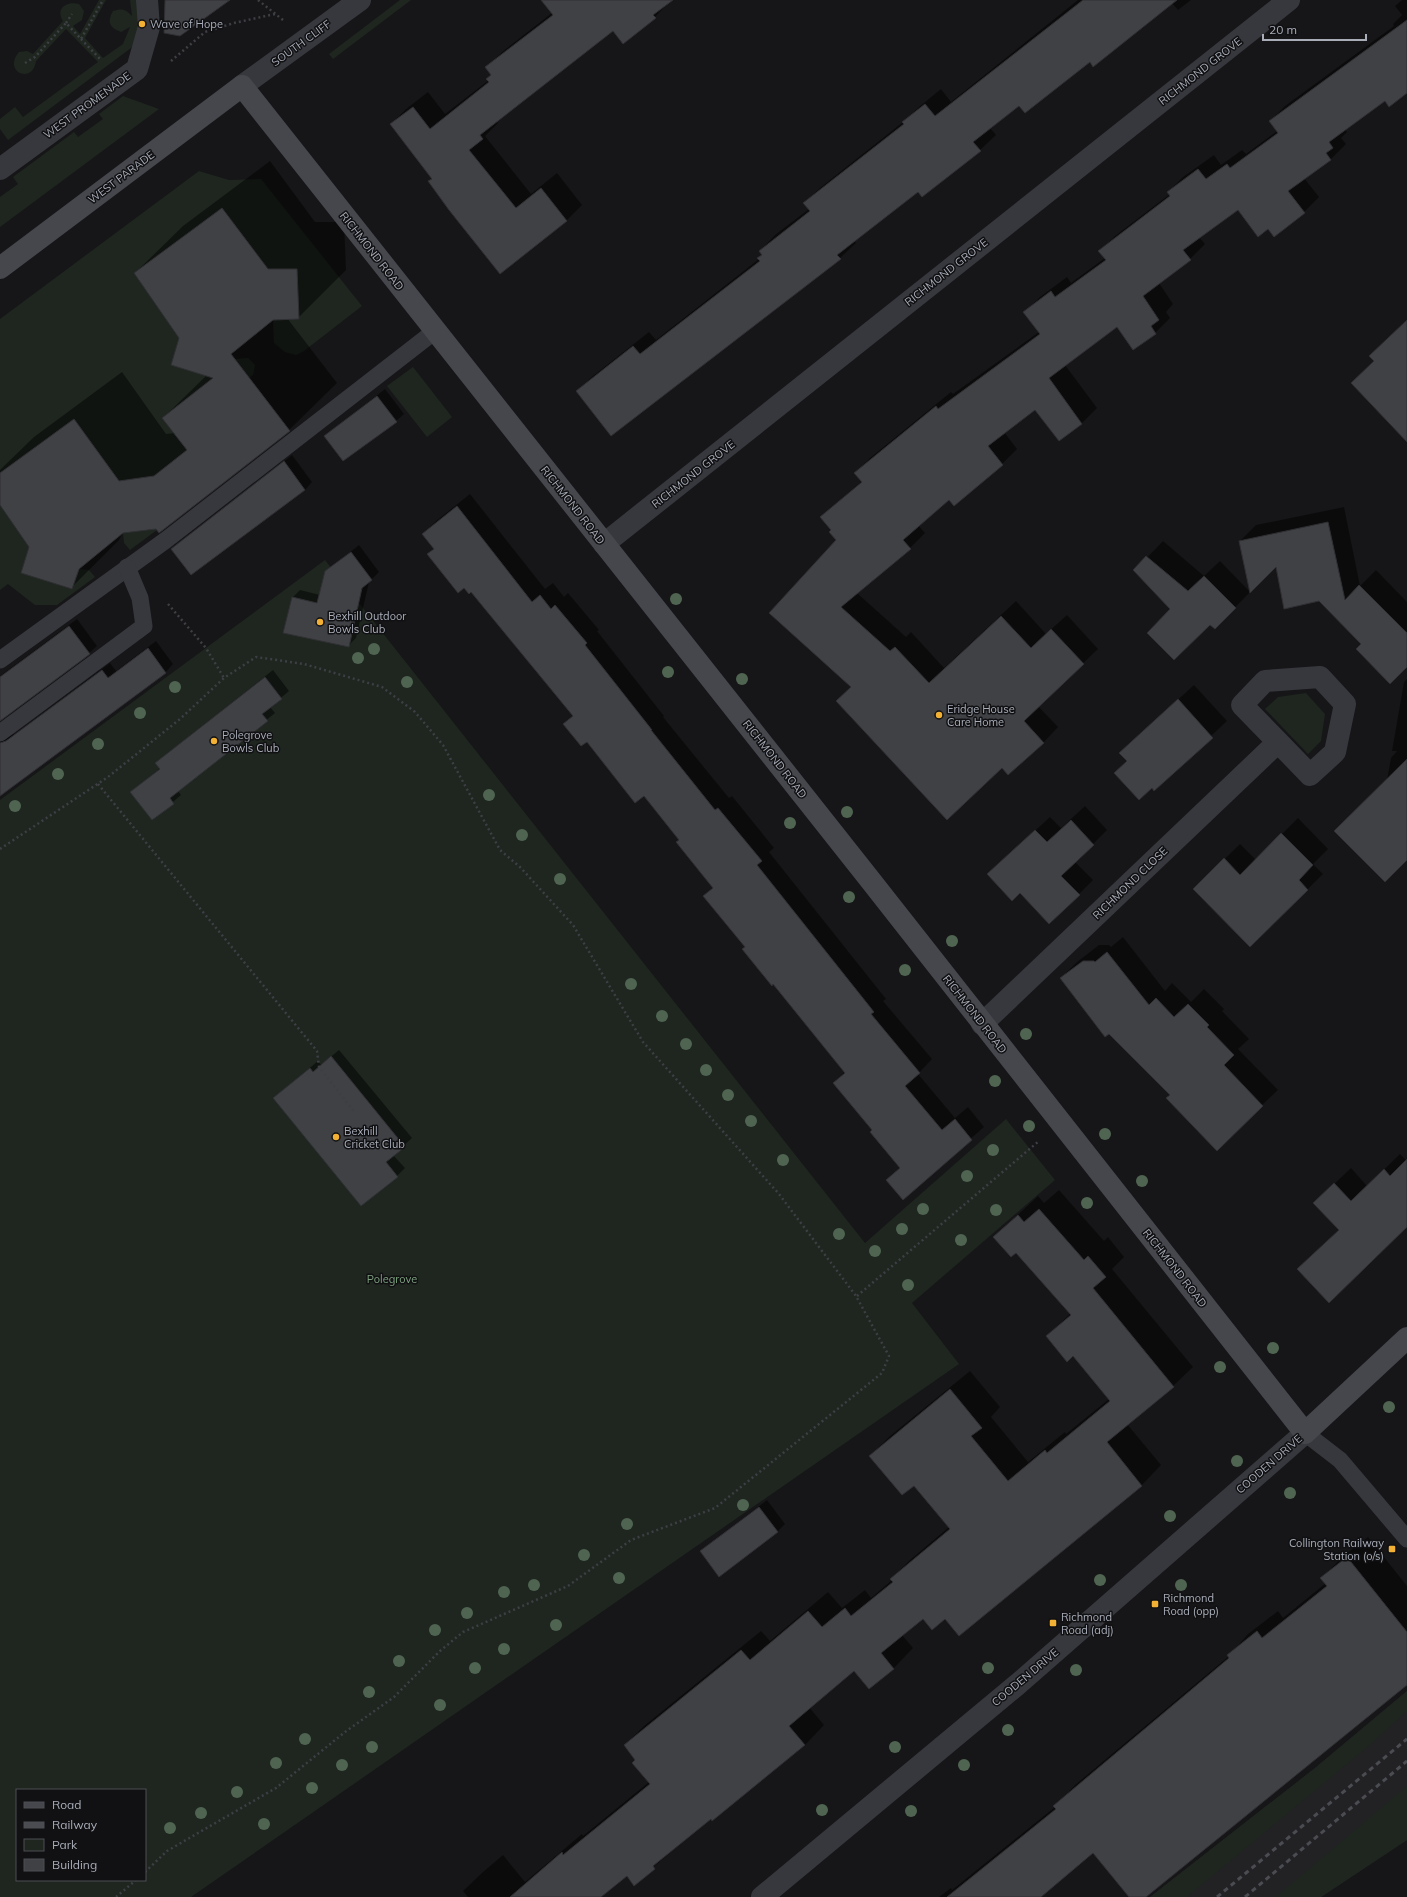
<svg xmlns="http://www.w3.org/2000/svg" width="1407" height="1897" font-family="Mulish,sans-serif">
  <rect width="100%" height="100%" fill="#161618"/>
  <polygon fill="#222225" points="1407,1691 1407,1840 1321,1897 1150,1897 1315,1768"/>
  <g fill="#1e261f" fill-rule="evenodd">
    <path d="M99,0H106L85,38L103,58L123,44L130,27L121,32C109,28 107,21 113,11C122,8 126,9 132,16L130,0H142L138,37L131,48L8,140L0,129V119L15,107L23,117L98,62L66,29L36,61C33,85 2,72 19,52L27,51L33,54L63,21C55,8 67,1 79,4L84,11L82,20L73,26L80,34Z"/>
    <polygon points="400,0 411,0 333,59 329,54"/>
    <polygon points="123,96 159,109 0,227 0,197 18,184 13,177 74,132 78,137 103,119 99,114"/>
    <polygon points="199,171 229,180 261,179 362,306 304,351 296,355 285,352 274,343 273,320 268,269 222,208 134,273 179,338 171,365 248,358 255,365 253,375 241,384 223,384 191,395 162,418 187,450 161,527 130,550 124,543 123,533 150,530 149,477 119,481 0,473 0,319"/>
    <polygon points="413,367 452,417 427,437 387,386"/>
    <polygon points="0,505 29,547 21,573 71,589 79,569 89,570 95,577 57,605 35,605 8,584 0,590"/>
    <path d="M325,560L865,1243L1006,1119L1055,1180L912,1303L959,1364L191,1897H0V800ZM17,1790H145V1880H17Z"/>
    <polygon points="1306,693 1325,714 1321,741 1308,754 1265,709 1278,697"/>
    <polygon points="1407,1691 1407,1711 1371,1744 1187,1897 1150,1897 1315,1768"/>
    <polygon points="1407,1786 1407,1840 1321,1897 1276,1897"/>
  </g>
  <g fill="#0007">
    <polygon points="553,0 671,0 655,17 613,30 496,121 498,123 485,136 531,194 557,173 582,205 567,220 500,273 429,181 433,178 391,124 406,109 428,92 445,114 489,80 492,74 487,67 502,52 552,13"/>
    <polygon points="1078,0 1191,0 1178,10 1172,3 1090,61 1019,104 990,128 996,135 980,150 918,190 854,241 856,243 840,258 577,391 593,376 649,332 656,340 759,259 763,254 760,251 775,235 809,209 804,203 820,188 903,122 919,107 941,89 951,102"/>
    <polygon points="1402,0 1407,0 1407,92 1385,100 1345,129 1347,132 1341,138 1346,144 1331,159 1304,178 1319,197 1304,212 1274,236 1268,228 1238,208 1199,237 1205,244 1190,259 1159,283 1173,304 1166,312 1170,318 1155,333 1118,326 1065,365 1097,408 1082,423 1059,439 1036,409 1004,432 1017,449 1002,464 954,504 949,499 918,525 925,533 910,548 857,593 906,637 911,632 944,668 1016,601 1046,634 1067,615 1098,649 1038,706 1058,727 1044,742 1008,774 1002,767 852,687 771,613 837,540 832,530 821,517 862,481 855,473 870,458 951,392 953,394 1039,332 1025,312 1040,297 1067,277 1071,283 1105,258 1100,251 1115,236 1170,194 1168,192 1183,177 1214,155 1221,165 1242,150 1246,154 1277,131 1270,121 1285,106 1394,26 1393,24 1402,15 1395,6"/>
    <polygon points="270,161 315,222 344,222 346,270 298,318 287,318 337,383 289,430 157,528 123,532 119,540 71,588 30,546 0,504 0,470 34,437 122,372 166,434 175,433 163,418 207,375 135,273 183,226"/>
    <polygon points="385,389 404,414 396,421 325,436"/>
    <polygon points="292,455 312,482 305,490 172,549"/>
    <polygon points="470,494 545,589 553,583 564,597 568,593 599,630 597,631 664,716 663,717 729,798 732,796 774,848 769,852 886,999 883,1001 932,1059 918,1074 955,1118 968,1107 984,1127 903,1198 888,1180 901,1167 834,1083 845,1071 704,896 713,887 680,839 644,794 587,741 565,724 574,715 471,591 428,554 434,548 423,534 436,521"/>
    <polygon points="1344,507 1360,586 1376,570 1407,602 1407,665 1363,644 1319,600 1276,565 1240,541 1256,525"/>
    <polygon points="1163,541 1204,576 1220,561 1250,592 1215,628 1210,623 1172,609 1135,570"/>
    <polygon points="359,545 379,572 369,582 356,638 348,646 292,598 300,590 320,595 326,572"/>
    <polygon points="77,619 97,646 89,653 0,719 0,676"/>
    <polygon points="156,641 173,664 166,672 0,795 0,732 9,736 15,734 110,663 116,671"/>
    <polygon points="273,670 289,691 270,707 275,713 178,791 181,795 153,819 132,792 160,768 164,756"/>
    <polygon points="1407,679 1407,859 1387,780 1391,758 1397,751 1392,751 1404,682"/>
    <polygon points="1194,685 1227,721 1154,789 1152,787 1115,773 1128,760 1136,738"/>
    <polygon points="1085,806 1107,830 1075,862 1093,880 1079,894 1003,860 1050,817 1061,828"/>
    <polygon points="1298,818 1328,849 1313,864 1323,874 1250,946 1194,889 1240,844 1256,860"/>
    <polygon points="1123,937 1165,991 1172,983 1191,1002 1204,989 1224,1009 1222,1011 1249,1039 1238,1049 1278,1090 1262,1105 1171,1095 1061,978 1077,962 1099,945 1109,945 1111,947"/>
    <polygon points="339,1050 412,1138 393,1155 405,1168 397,1176 274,1098 318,1061 321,1065"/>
    <polygon points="1400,1154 1407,1161 1407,1226 1340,1230 1330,1188 1351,1168 1367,1186"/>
    <polygon points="1059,1190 1104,1241 1108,1237 1124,1257 1112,1269 1193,1367 1173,1386 1127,1424 1161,1465 1142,1485 959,1635 945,1618 923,1617 902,1635 913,1648 894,1668 869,1688 854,1670 809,1707 824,1725 805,1745 713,1819 711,1817 634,1884 627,1875 601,1896 602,1897 468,1897 463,1891 483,1872 503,1855 525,1882 582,1834 583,1836 649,1782 637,1760 625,1745 644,1726 761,1631 770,1641 828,1592 842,1608 865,1590 871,1598 892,1580 891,1579 910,1560 949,1527 914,1484 870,1456 890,1436 970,1371 1000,1407 991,1417 1028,1462 1065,1432 1066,1434 1109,1399 1073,1355 1047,1336 1071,1313 1016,1251 994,1237 1038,1196 1044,1203"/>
    <polygon points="767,1500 785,1524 777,1532 701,1551"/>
    <polygon points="1368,1537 1407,1586 1407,1684 1144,1897 1130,1897 1094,1852 1038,1897 939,1897 951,1888 952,1890 1055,1807 1075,1785 1229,1656 1248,1634 1278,1611 1283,1618 1326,1583 1322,1578 1342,1557"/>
  </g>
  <g fill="#404145" stroke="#303034">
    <polygon points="165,0 230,0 180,36 164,33"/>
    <polygon points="541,0 673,0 653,15 656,18 623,44 613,31 480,135 483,139 469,150 516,208 541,188 567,221 500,274 449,210 428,181 432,179 390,124 413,107 430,129 489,82 486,79 491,75 485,67 553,15"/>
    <polygon points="1083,0 1177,0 1093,67 1090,62 1025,113 1019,106 973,142 981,151 922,197 918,192 837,255 841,259 611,436 576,391 633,346 640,354 760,261 757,258 762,255 759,251 810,211 803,203 904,124 902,122 925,104 935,116"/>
    <polygon points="1407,20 1407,93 1389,107 1385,101 1329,142 1333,148 1326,153 1331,160 1288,191 1305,213 1274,237 1268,229 1258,237 1238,210 1183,250 1191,260 1143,296 1159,320 1151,326 1156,334 1133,350 1117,327 1049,378 1082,424 1059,441 1035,410 988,446 1003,465 954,506 949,500 903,540 911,549 841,607 890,651 895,647 929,683 1001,616 1031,648 1051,629 1084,664 1024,721 1044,743 1008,775 1002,768 947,820 836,701 851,687 769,613 836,540 829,532 831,530 820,517 862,482 854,473 936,406 938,409 1040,334 1023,312 1051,291 1055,297 1106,260 1098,251 1170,196 1167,192 1198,169 1206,179 1227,164 1230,168 1278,133 1269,121"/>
    <polygon points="222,208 268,269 297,269 299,319 273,320 231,354 290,431 159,533 156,529 123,533 79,569 72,589 21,573 29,547 0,505 0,473 74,419 119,481 154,476 187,450 162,418 213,378 171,365 179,338 134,273"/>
    <polygon points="1407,320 1407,442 1351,383 1374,361 1369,356"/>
    <polygon points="377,396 397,422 343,461 324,436"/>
    <polygon points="284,461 305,490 191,575 171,549"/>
    <polygon points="457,506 532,602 540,595 551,609 555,605 587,643 585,645 652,730 651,730 715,810 718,808 762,861 757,865 874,1012 871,1014 920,1073 905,1086 942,1130 955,1119 972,1140 903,1200 886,1180 900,1168 870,1132 872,1130 833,1083 845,1073 773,984 772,986 742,949 745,947 703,896 713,888 676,842 679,840 644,796 635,803 587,742 581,746 563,724 573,716 471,592 469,594 464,588 458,593 427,554 434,549 422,534"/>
    <polygon points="1328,522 1345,600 1359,585 1407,633 1407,667 1390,684 1356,649 1361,644 1319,601 1284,609 1276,567 1250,593 1239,541"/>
    <polygon points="351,552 372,580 362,588 349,647 283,633 292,597 317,603 325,571"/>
    <polygon points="1146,556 1188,591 1204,576 1236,608 1215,629 1210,625 1174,660 1147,633 1170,609 1133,570"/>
    <polygon points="69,626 90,654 0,721 0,677"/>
    <polygon points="148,648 166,673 0,796 0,743 6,741 102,670 108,678"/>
    <polygon points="265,677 282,699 262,714 268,721 170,798 174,804 152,820 130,792 160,769 155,763"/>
    <polygon points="1178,699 1213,738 1154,791 1152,788 1139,800 1114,773 1127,761 1119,753"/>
    <polygon points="1407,759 1407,860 1385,882 1334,831"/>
    <polygon points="1071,820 1094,845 1061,876 1080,895 1049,924 1020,893 1012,901 987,874 1035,830 1047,842"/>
    <polygon points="1281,833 1313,865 1299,880 1308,890 1250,947 1193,889 1224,858 1240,875"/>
    <polygon points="1107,952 1149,1005 1156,998 1174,1017 1188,1004 1209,1025 1207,1027 1234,1055 1224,1065 1263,1106 1217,1151 1166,1098 1170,1095 1109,1034 1105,1037 1060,978 1083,961 1094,961 1095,962"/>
    <polygon points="331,1056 405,1147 386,1162 398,1177 361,1206 273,1098 310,1068 313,1072"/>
    <polygon points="1407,1159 1407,1227 1329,1303 1297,1269 1339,1230 1313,1203 1334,1183 1351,1201 1384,1169 1390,1176"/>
    <polygon points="1039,1209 1084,1260 1088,1256 1106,1277 1093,1288 1174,1387 1107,1442 1142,1486 959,1636 945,1619 932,1630 923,1619 881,1653 894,1669 869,1689 854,1671 789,1726 805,1745 712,1821 711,1819 653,1866 655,1869 634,1886 627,1876 601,1897 510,1897 562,1852 563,1855 650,1784 632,1763 635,1760 624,1745 741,1650 750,1660 808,1611 822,1627 845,1608 851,1616 893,1582 890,1579 950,1529 914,1486 902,1495 869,1456 950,1389 982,1428 971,1436 1008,1481 1045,1450 1047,1453 1110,1401 1073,1356 1067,1362 1046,1336 1071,1315 1016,1253 1011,1257 993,1237 1018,1215 1024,1222"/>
    <polygon points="759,1507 778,1532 719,1577 700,1551"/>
    <polygon points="1347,1557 1407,1632 1407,1685 1146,1897 1129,1897 1093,1853 1041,1897 947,1897 1056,1809 1053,1806 1229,1658 1227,1655 1257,1631 1262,1638 1327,1586 1320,1578"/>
  </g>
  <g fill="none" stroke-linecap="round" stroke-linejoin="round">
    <g stroke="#3d3f44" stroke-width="2.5" stroke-dasharray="2 3" stroke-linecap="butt">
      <polyline points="258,0 283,20"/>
      <polyline points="66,23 72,14"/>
      <polyline points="81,39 101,60"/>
      <polyline points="171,61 205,32 234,23 275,14"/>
      <polyline points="25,63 35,57 66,23 81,39 103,0"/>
      <polyline points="168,604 206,648 224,678"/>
      <polyline points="98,784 317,1051 319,1067 355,1113"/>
      <polyline points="0,849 108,777 180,719 224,678 256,657 304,664 382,687 415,712 443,745 500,850 520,867 573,925 643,1042 779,1194 856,1296 889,1356 882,1373 715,1508 631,1540 568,1586 463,1632 440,1651 394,1697 345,1732 276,1788 167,1851 145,1872"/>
      <polyline points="857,1296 1039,1141"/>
      <polyline points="116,1897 136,1880"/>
    </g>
    <g stroke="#37383d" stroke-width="17">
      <polyline points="0,660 166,540 435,331"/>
      <polyline points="0,733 144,626 140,598 127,567"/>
      <polyline points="1305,1433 1340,1460 1407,1539"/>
    </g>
    <polyline stroke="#37383d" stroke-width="22" points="0,169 137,69 149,27 147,0"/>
    <g stroke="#37383d" stroke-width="22">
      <polyline points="604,544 1289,0"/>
      <polyline points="982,1024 1278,742 1242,705 1265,681 1320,677 1345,704 1335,752 1310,775 1278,742"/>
    </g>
    <g stroke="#37383d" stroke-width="22">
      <polyline points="242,86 360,0"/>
      <polyline points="762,1897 1018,1684 1305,1433"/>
    </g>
    <polyline stroke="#45474d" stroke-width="22" points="0,268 242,86 871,881 1305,1433 1407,1338"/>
    <g stroke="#4a4c52" stroke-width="3" stroke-dasharray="5 4" stroke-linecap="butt">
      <polyline points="1217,1897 1407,1739"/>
      <polyline points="1245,1897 1407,1761"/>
    </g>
  </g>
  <g fill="#506452">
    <circle cx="676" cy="599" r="6"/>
    <circle cx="374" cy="649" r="6"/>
    <circle cx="358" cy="658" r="6"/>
    <circle cx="668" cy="672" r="6"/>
    <circle cx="742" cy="679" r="6"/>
    <circle cx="407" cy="682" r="6"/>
    <circle cx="175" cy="687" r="6"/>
    <circle cx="140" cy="713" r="6"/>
    <circle cx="98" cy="744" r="6"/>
    <circle cx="58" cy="774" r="6"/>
    <circle cx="489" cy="795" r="6"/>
    <circle cx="15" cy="806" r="6"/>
    <circle cx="847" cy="812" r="6"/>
    <circle cx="790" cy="823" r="6"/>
    <circle cx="522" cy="835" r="6"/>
    <circle cx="560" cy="879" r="6"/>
    <circle cx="849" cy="897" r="6"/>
    <circle cx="952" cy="941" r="6"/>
    <circle cx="905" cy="970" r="6"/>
    <circle cx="631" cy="984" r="6"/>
    <circle cx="662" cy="1016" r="6"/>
    <circle cx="1026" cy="1034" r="6"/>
    <circle cx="686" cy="1044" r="6"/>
    <circle cx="706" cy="1070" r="6"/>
    <circle cx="995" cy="1081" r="6"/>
    <circle cx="728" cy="1095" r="6"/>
    <circle cx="751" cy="1121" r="6"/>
    <circle cx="1029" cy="1126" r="6"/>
    <circle cx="1105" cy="1134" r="6"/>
    <circle cx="993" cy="1150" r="6"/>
    <circle cx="783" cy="1160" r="6"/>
    <circle cx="967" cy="1176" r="6"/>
    <circle cx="1142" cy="1181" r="6"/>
    <circle cx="1087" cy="1203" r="6"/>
    <circle cx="923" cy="1209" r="6"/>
    <circle cx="996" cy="1210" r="6"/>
    <circle cx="902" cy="1229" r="6"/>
    <circle cx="839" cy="1234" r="6"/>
    <circle cx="961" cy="1240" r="6"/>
    <circle cx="875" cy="1251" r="6"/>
    <circle cx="908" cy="1285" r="6"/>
    <circle cx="1273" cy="1348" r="6"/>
    <circle cx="1220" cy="1367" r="6"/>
    <circle cx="1389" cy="1407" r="6"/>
    <circle cx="1237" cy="1461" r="6"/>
    <circle cx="1290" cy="1493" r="6"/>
    <circle cx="743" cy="1505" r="6"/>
    <circle cx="1170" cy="1516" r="6"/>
    <circle cx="627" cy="1524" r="6"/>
    <circle cx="584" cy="1555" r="6"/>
    <circle cx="619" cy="1578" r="6"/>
    <circle cx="1100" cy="1580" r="6"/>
    <circle cx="534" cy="1585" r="6"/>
    <circle cx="1181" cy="1585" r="6"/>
    <circle cx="504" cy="1592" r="6"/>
    <circle cx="467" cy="1613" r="6"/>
    <circle cx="556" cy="1625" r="6"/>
    <circle cx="435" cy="1630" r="6"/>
    <circle cx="504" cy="1649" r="6"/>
    <circle cx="399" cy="1661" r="6"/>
    <circle cx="475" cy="1668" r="6"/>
    <circle cx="988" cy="1668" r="6"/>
    <circle cx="1076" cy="1670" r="6"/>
    <circle cx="369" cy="1692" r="6"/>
    <circle cx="440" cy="1705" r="6"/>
    <circle cx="1008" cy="1730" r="6"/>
    <circle cx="305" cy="1739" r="6"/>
    <circle cx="372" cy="1747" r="6"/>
    <circle cx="895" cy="1747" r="6"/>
    <circle cx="276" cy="1763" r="6"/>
    <circle cx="342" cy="1765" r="6"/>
    <circle cx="964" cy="1765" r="6"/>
    <circle cx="312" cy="1788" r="6"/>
    <circle cx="237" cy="1792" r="6"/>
    <circle cx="822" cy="1810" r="6"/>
    <circle cx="911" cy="1811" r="6"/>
    <circle cx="201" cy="1813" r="6"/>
    <circle cx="264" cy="1824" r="6"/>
    <circle cx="170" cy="1828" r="6"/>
  </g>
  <g fill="#f2b134" stroke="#111113" stroke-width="1.5">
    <circle cx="142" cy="24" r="4"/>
    <circle cx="320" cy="622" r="4"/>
    <circle cx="939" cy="715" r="4"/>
    <circle cx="214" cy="741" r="4"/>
    <circle cx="336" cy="1137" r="4"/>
    <rect x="1388" y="1545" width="8" height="8" rx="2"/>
    <rect x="1151" y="1600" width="8" height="8" rx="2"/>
    <rect x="1049" y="1619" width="8" height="8" rx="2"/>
  </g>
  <g text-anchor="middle" stroke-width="3" stroke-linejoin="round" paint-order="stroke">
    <g font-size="11" fill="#a8adb8" stroke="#111113" text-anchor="start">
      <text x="150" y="28">Wave of Hope</text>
      <text x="328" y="620">Bexhill Outdoor<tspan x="328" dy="13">Bowls Club</tspan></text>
      <text x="947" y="713">Eridge House<tspan x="947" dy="13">Care Home</tspan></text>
      <text x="222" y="739">Polegrove<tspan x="222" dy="13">Bowls Club</tspan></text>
      <text x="344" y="1135">Bexhill<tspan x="344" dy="13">Cricket Club</tspan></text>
      <text x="1384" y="1547" text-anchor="end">Collington Railway<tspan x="1384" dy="13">Station (o/s)</tspan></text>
      <text x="1163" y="1602">Richmond<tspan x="1163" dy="13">Road (opp)</tspan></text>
      <text x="1061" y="1621">Richmond<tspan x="1061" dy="13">Road (adj)</tspan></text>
    </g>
    <g font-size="11" fill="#a8adb8" stroke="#111113">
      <text transform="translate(301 43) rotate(-36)" y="4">SOUTH CLIFF</text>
      <text transform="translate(1200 71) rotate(-38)" y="4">RICHMOND GROVE</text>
      <text transform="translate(87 105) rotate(-36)" y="4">WEST PROMENADE</text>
      <text transform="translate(121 177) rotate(-37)" y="4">WEST PARADE</text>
      <text transform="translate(372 251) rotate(52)" y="4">RICHMOND ROAD</text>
      <text transform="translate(946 272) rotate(-38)" y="4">RICHMOND GROVE</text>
      <text transform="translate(693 474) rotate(-38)" y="4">RICHMOND GROVE</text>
      <text transform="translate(573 505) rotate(52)" y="4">RICHMOND ROAD</text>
      <text transform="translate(775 759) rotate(52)" y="4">RICHMOND ROAD</text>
      <text transform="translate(1130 883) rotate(-44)" y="4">RICHMOND CLOSE</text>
      <text transform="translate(975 1014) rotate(52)" y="4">RICHMOND ROAD</text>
      <text transform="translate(1175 1268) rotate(52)" y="4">RICHMOND ROAD</text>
      <text transform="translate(1269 1464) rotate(-41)" y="4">COODEN DRIVE</text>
      <text transform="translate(1025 1677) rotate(-40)" y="4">COODEN DRIVE</text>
    </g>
    <g font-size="11" fill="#7fa381" stroke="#111113">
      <text x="392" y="1283">Polegrove</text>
    </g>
  </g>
  <rect x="16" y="1789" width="130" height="92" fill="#111113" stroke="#4d4f55"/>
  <rect x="24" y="1802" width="20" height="6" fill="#45474d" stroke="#4d4f55"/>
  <text x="52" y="1809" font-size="12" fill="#a8adb8">Road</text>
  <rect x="24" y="1822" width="20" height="6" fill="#4a4c52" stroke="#4d4f55"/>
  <text x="52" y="1829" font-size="12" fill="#a8adb8">Railway</text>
  <rect x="24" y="1839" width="20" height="12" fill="#1e261f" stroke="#4d4f55"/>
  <text x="52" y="1849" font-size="12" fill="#a8adb8">Park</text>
  <rect x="24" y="1859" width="20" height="12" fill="#404145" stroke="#4d4f55"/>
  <text x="52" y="1869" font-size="12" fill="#a8adb8">Building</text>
  <path d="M1263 34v6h103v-6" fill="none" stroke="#a8adb8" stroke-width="2"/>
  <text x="1269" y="34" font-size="12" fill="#a8adb8" stroke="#111113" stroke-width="3" paint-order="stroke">20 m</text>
</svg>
